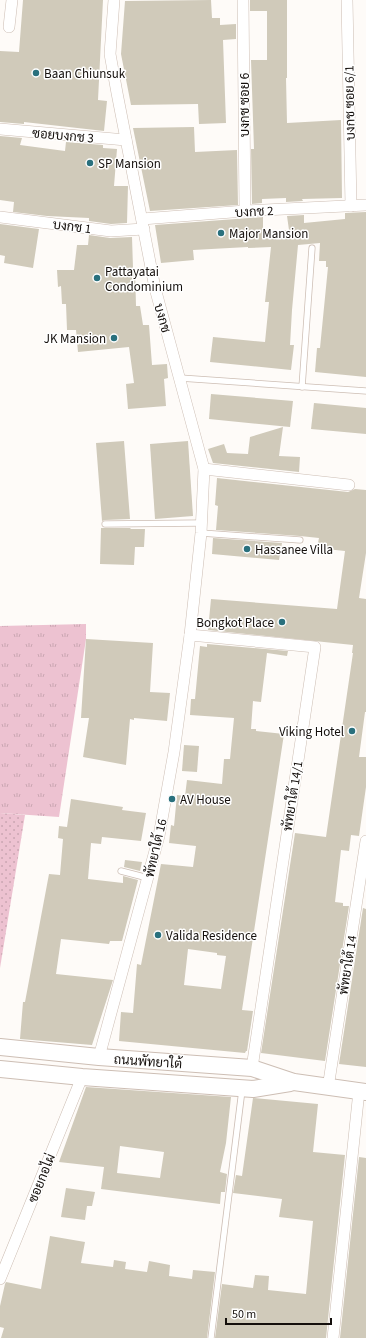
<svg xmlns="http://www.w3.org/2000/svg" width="366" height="1338" font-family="'Source Sans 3',Sarabun,sans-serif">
  <defs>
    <pattern id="grass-tufts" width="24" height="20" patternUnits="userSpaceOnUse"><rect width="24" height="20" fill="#edc2d1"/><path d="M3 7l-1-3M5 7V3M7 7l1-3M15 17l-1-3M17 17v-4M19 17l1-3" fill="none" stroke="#caa6b2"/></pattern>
    <pattern id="park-dots" width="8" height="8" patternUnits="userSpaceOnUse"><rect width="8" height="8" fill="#edc2d1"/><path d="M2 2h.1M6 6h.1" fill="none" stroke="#caa6b2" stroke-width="1.8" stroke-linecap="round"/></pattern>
  </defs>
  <rect width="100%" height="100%" fill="#fefbf8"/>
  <polygon fill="url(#grass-tufts)" points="86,624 86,639 59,817 0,813 0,626"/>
  <polygon fill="url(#park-dots)" points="0,813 25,815 0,968"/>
  <g fill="#d0caba" fill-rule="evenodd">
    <polygon points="23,0 103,0 98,100 107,101 104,131 24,122 24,124 0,122 0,51 19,52"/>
    <polygon points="211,0 212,18 220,18 220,25 236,24 236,39 223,40 226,123 199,124 198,104 131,105 121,54 125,1"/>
    <polygon points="250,0 287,0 287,78 286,78 287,123 341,120 342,198 302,199 303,201 286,202 286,198 262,199 262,203 252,204 251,149 254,149 251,60 267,60 267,11 250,11"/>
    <polygon points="194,127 195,152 237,150 238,205 150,211 133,128"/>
    <polygon points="0,136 22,138 20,145 65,151 66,142 103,145 103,148 117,149 114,186 128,186 127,223 111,224 89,221 89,218 47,216 13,212 14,202 0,200"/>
    <polygon points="366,212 366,377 315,372 317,348 320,348 328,267 326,267 326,261 319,261 320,243 298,245 292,310 290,345 294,345 291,370 210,362 213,337 265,342 269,302 265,302 271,247 248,248 248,247 193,250 194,260 161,263 155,225 263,217 263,232 289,230 287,216 304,215 304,223 345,219 345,213"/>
    <polygon points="0,224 39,229 33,268 4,263 5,256 0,255"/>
    <polygon points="89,235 110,238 132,237 133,268 135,268 136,306 140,306 143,325 149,325 152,365 167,364 168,378 164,379 166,406 128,409 126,384 134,383 129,347 78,352 76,330 67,330 66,304 62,304 61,286 58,287 57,270 74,270 77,245 88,245"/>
    <polygon points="211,394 293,401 290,427 209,419"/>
    <polygon points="314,403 366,408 366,434 311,429"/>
    <polygon points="283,427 279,456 300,457 299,472 213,463 208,449 224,444 227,453 248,454 250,437"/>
    <polygon points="124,441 130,519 105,520 102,521 96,443"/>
    <polygon points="188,441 193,516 155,519 150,444"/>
    <polygon points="217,478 348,492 355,489 366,490 366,553 359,598 366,599 366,712 365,712 359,757 366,757 366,787 359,836 351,835 349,851 341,850 335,902 343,903 343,906 349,906 325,1061 261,1053 295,833 326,837 353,653 352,653 353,645 208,630 211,599 337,609 345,551 326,549 327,543 318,543 319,538 300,536 216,530 218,506 215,505"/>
    <polygon points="101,528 130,528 131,529 145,529 144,547 135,547 134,565 100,564"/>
    <polygon points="213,538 282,543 279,560 212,554"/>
    <polygon points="86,639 153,643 150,692 170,693 167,721 134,718 134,720 130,719 126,765 83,757 89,718 81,718"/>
    <path d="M207,644L288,651L287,656L267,653L261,702L253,701L251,729H256V731L284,734L242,1010L253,1011L247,1051H246L245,1053L119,1041L121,1012L133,1013L137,964L141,965L161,864L193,867L196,846L169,843L171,825L174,826L177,795L185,796L187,780L222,784L224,759H230L234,718L190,715L191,699H195L200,646L207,647ZM188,949L217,953V955L226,956L221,989L184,985Z"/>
    <polygon points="184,745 199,746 197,772 182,771"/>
    <polygon points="71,799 123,807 122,810 146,813 141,841 102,837 101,844 91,843 88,879 123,883 123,876 138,880 122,941 110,941 109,944 61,939 56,974 113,980 92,1045 20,1039 23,1002 25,1002 49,874 60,875 63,839 58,838 59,826 67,827"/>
    <polygon points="125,860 142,862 140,871 124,867"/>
    <polygon points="363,908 366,909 366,1067 339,1064"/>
    <path d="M86,1087L231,1097L226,1143L220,1172L227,1174L225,1192H221L220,1204L101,1189L104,1167L59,1162ZM120,1146L164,1152L160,1178L117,1173Z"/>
    <polygon points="253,1098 318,1104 313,1152 345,1155 326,1338 215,1338 222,1284 253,1288 255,1275 269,1276 268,1290 306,1294 313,1221 279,1217 282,1199 233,1193 236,1175 242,1176"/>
    <polygon points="359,1157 366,1158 366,1338 340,1338"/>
    <polygon points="66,1188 95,1192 92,1206 87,1206 85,1220 61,1217"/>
    <polygon points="50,1236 85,1242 81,1263 113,1267 114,1260 126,1262 125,1269 147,1272 149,1261 170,1265 169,1276 192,1279 193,1270 215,1272 207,1338 1,1338 4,1328 0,1327 0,1306 5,1284 6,1282 41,1289"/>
  </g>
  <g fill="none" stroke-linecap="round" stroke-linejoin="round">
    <defs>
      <g id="lane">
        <polyline points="180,378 366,391"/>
        <polyline points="302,387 312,248"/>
        <polyline points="105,524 201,523"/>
        <polyline points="201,533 300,540"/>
        <polyline points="121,871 148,878"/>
        <polyline points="211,1338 242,1090"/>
      </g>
      <g id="street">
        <polyline points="243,0 245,211"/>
        <polyline points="347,0 351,206"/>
        <polyline points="9,27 12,0"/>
        <polyline points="0,129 126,140"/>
        <polyline points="0,217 111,231 144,229"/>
        <polyline points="142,219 245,211 366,205"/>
        <polyline points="204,469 349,485"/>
        <polyline points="190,635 315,647 252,1068"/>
        <polyline points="99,1057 159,836 174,752 190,635 201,533 204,469 155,288 117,93 110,54 114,0"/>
        <polyline points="328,1088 366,841"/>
        <polyline points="0,1279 82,1077"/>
        <polyline points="333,1338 359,1091"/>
      </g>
      <g id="secondary">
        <polyline points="0,1047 99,1057 252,1068 294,1082 366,1092"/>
        <polyline points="0,1069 82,1077 253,1089 290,1083"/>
      </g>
    </defs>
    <use href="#lane" stroke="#cdbeb4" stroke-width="7"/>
    <use href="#street" stroke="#cdbeb4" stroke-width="12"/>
    <use href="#secondary" stroke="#cdbeb4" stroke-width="18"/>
    <use href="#lane" stroke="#fff" stroke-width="5.5"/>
    <use href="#street" stroke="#fff" stroke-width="11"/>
    <use href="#secondary" stroke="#fff" stroke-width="16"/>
  </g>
  <g fill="#29707d" stroke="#fff" stroke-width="1.5">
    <circle cx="36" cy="73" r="4"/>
    <circle cx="90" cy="163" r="4"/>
    <circle cx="221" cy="233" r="4"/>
    <circle cx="97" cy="278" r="4"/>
    <circle cx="114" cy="338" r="4"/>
    <circle cx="247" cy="549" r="4"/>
    <circle cx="282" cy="622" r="4"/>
    <circle cx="352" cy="731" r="4"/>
    <circle cx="172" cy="799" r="4"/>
    <circle cx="158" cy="935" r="4"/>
  </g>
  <g text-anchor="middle" stroke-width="3" stroke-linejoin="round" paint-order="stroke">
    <g font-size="13" fill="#140f0c" stroke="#fff" text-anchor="start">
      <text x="44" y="78">Baan Chiunsuk</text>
      <text x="98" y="168">SP Mansion</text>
      <text x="229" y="238">Major Mansion</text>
      <text x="105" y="276">Pattayatai<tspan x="105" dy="15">Condominium</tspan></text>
      <text x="106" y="343" text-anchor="end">JK Mansion</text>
      <text x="255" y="554">Hassanee Villa</text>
      <text x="274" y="627" text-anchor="end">Bongkot Place</text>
      <text x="344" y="736" text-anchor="end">Viking Hotel</text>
      <text x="180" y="804">AV House</text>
      <text x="166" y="940">Valida Residence</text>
    </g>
    <g font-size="13" fill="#140f0c" stroke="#fff">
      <text transform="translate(349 103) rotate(-91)" y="5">บงกช ซอย 6/1</text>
      <text transform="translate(244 105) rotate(-90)" y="5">บงกช ซอย 6</text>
      <text transform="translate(63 135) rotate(5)" y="5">ซอยบงกช 3</text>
      <text transform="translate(254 211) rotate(-3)" y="5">บงกช 2</text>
      <text transform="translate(72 226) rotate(7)" y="5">บงกช 1</text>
      <text transform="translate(163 318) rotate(74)" y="5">บงกช</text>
      <text transform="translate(292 796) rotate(-81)" y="5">พัทยาใต้ 14/1</text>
      <text transform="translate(155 848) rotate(-77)" y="5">พัทยาใต้ 16</text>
      <text transform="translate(347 965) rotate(-81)" y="5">พัทยาใต้ 14</text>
      <text transform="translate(148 1061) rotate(4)" y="5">ถนนพัทยาใต้</text>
      <text transform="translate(41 1178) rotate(-68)" y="5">ซอยกอไผ่</text>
    </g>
  </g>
  <path d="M226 1318v6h105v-6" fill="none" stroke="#140f0c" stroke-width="2"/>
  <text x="232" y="1318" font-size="12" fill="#140f0c" stroke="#ffffff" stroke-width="3" paint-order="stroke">50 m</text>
</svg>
